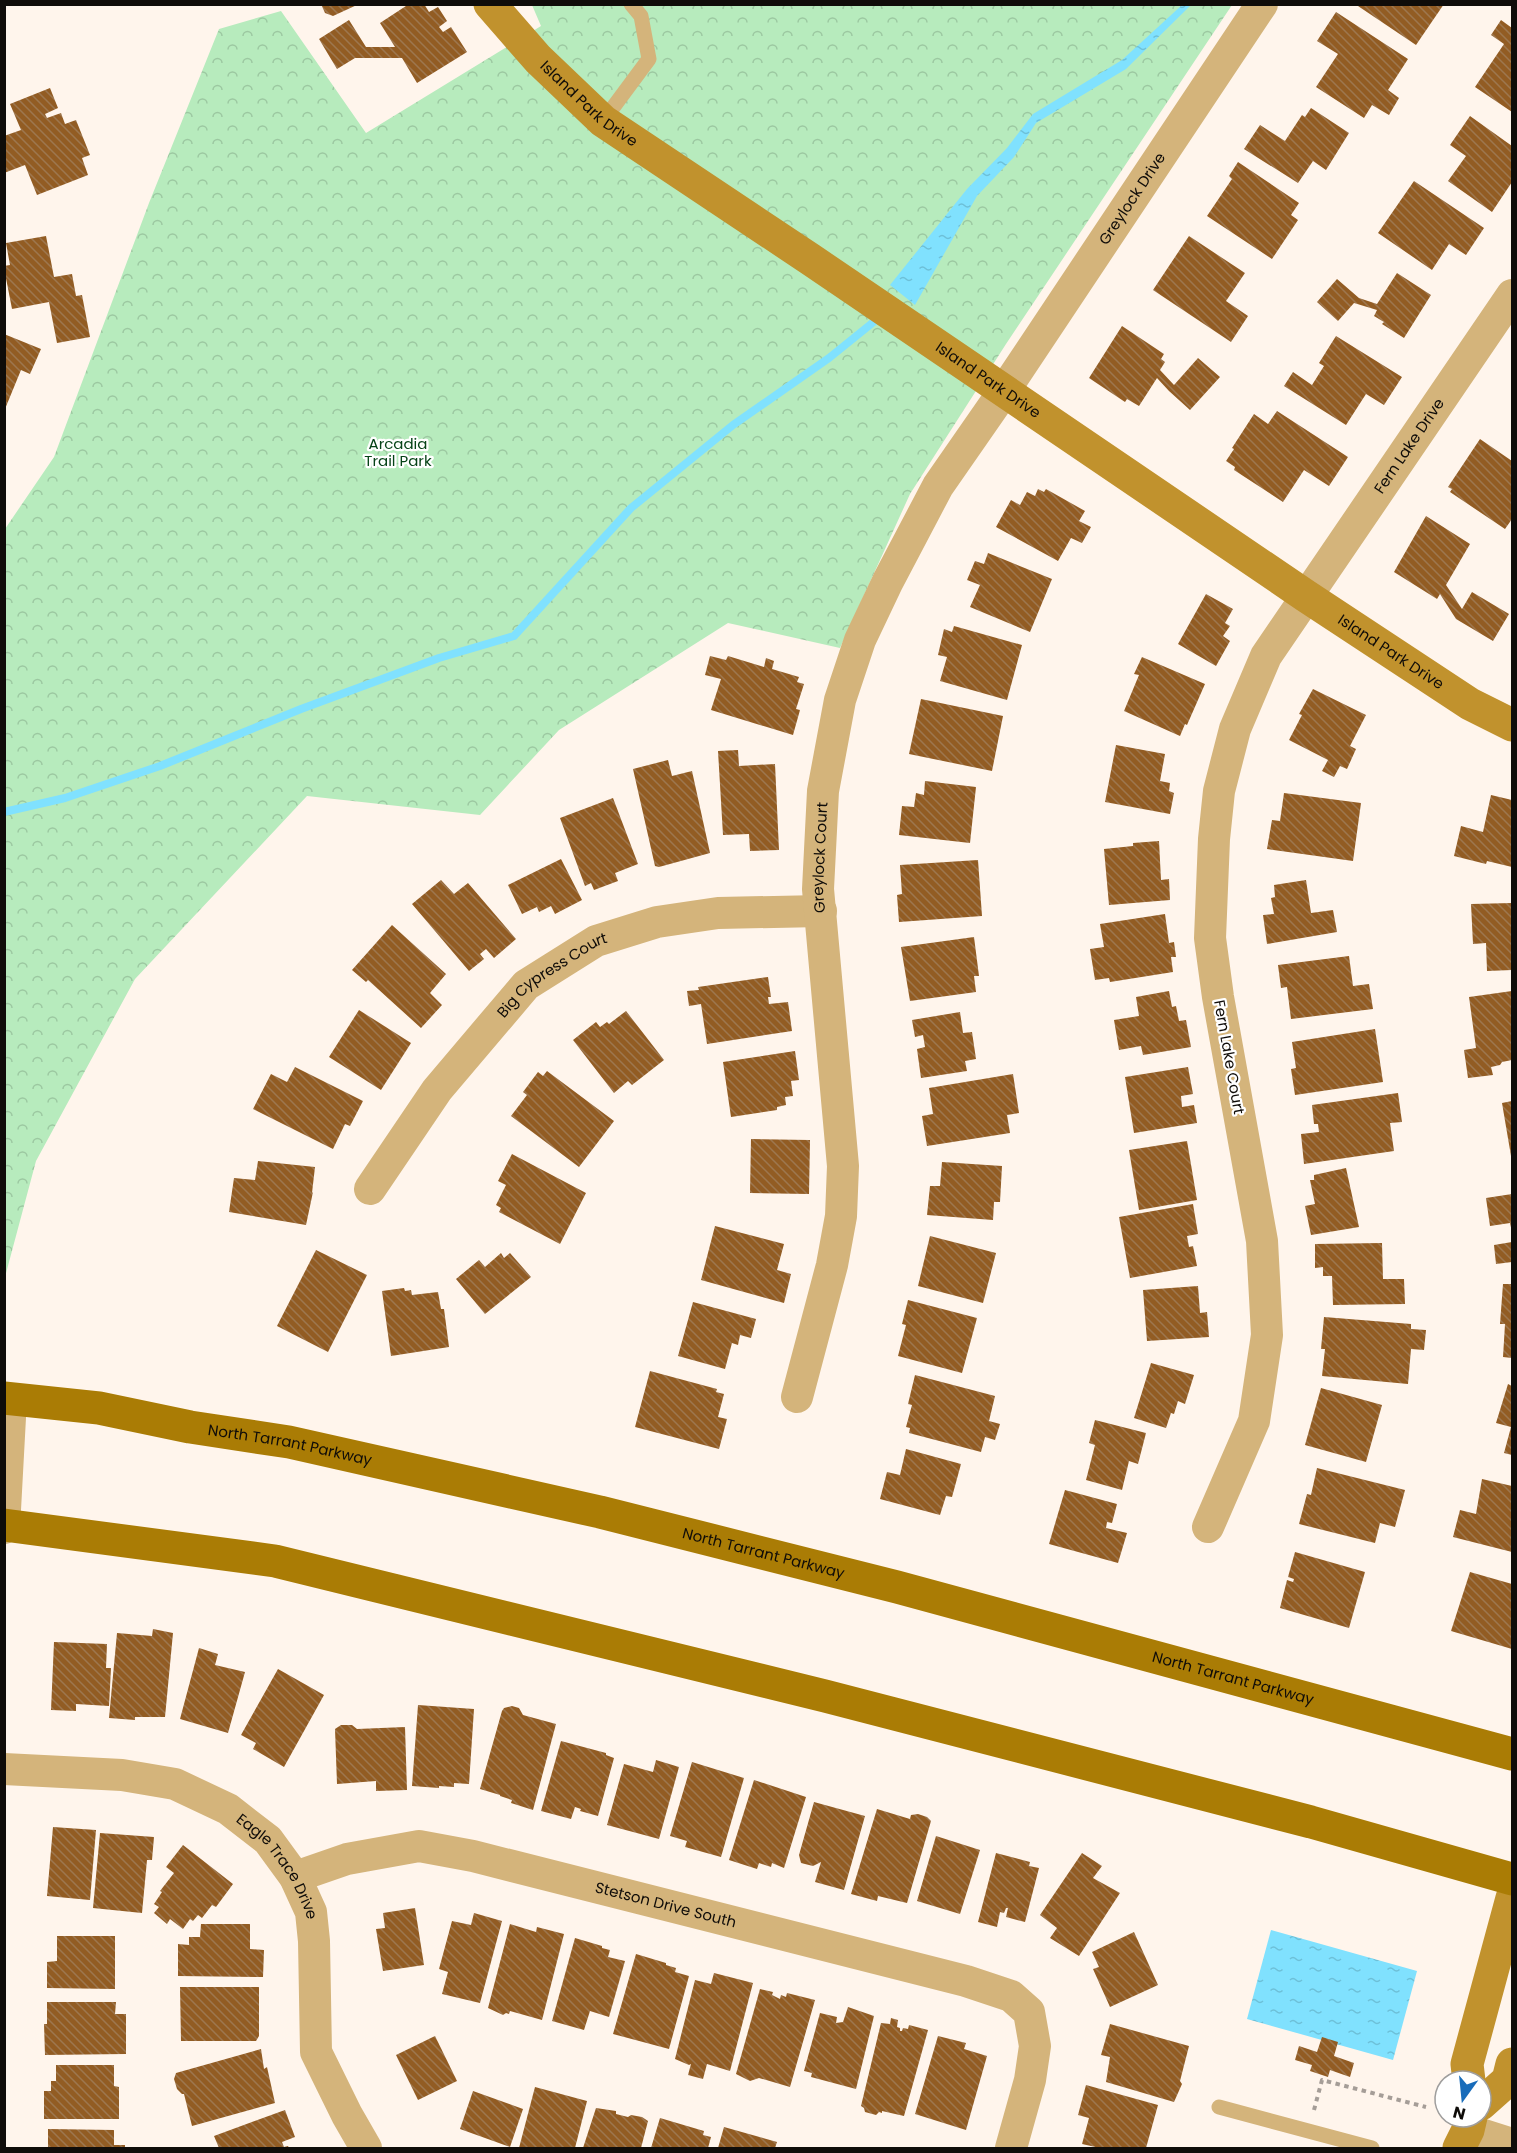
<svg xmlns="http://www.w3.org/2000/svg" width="1517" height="2153" font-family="Poppins,sans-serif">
  <defs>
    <pattern id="park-crowns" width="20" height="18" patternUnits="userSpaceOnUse" patternTransform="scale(1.5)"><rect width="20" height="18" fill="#b7ebbd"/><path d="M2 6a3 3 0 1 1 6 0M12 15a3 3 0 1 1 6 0" fill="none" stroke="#9cc8a1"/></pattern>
    <pattern id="water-ripples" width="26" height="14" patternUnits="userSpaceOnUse" patternTransform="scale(1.5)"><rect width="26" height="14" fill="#80e1fe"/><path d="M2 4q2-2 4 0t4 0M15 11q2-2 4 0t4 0" fill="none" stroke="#6dc0d8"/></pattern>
    <pattern id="building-back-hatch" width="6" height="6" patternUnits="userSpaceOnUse" patternTransform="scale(1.5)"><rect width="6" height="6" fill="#925c23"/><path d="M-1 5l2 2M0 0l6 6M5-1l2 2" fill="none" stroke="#9d774f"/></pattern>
  </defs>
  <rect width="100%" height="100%" fill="#fff5ec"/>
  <polygon fill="url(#park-crowns)" points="532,5 1232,5 1006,344 910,494 840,648 728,623 559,730 480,815 307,796 135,979 36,1161 5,1277 5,529 54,457 149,203 219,29 281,11 366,133 541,26"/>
  <g fill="url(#water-ripples)">
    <polygon points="1182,5 1191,5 1126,69 1036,123 1014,157 977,196 915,305 890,285 967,189 1007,148 1033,114 1122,60"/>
    <polygon points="1271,1930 1417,1971 1393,2060 1247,2019"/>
  </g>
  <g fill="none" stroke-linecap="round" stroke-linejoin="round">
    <polyline stroke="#80e1fe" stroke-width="8" points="4,812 65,798 160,766 301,709 439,658 514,636 631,508 733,425 829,358 881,316"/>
  </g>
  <g fill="url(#building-back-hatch)">
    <polygon points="321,4 359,4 333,16 325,13"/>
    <polygon points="409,4 424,4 429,12 438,7 447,21 439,27 443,32 451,27 467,52 417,83 402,58 355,58 337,69 319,39 349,20 366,47 395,47 380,23"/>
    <polygon points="1355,4 1444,4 1416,45"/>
    <polygon points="1336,12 1408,59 1388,90 1399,98 1389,115 1372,105 1364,118 1316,87 1338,54 1317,41"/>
    <polygon points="1501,20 1512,28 1512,112 1475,87 1504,44 1491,35"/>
    <polygon points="50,88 58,108 45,114 47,118 61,113 65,124 76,120 90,155 82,158 88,175 37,195 25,165 4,173 4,136 21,130 10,104"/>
    <polygon points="1311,108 1349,133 1326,170 1313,161 1298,183 1244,149 1260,125 1285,141 1302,115 1305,117"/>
    <polygon points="1470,116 1512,146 1512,182 1492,212 1448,181 1466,156 1450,145"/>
    <polygon points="1238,162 1299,203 1291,215 1298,220 1272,259 1207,216 1232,179 1229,176"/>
    <polygon points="1414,181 1484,228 1466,255 1449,244 1432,270 1378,233"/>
    <polygon points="46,236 54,277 72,274 76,296 82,295 90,337 57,343 49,302 12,309 4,268 4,266 10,265 6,243"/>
    <polygon points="1189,236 1245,273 1226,301 1248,316 1231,342 1153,290"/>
    <polygon points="1397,273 1431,295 1404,338 1382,324 1384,322 1374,316 1377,310 1354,303 1338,321 1317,302 1337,279 1359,298 1377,304"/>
    <polygon points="1122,326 1164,354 1161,359 1165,362 1160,370 1174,385 1198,358 1220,377 1190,410 1169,391 1157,378 1139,406 1127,399 1125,402 1089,378"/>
    <polygon points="4,334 41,349 30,374 21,370 5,409"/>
    <polygon points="1336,336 1402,377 1384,405 1366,394 1346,425 1284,386 1293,372 1312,385 1324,366 1319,363"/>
    <polygon points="1277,411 1348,457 1329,486 1304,470 1283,502 1234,470 1235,467 1226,461 1234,449 1232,448 1254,414 1268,424"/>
    <polygon points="1480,439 1512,461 1512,519 1505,529 1450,492 1452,489 1448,487"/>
    <polygon points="1038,489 1044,492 1046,489 1085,511 1079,521 1091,527 1082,543 1071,538 1058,561 996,527 1011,500 1020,505 1027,492 1035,496"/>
    <polygon points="1426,516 1470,544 1446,585 1462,609 1472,592 1509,614 1493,641 1456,619 1440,594 1437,599 1394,572"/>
    <polygon points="988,553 1052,579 1030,632 970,607 980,585 967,580 975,561 984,564"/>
    <polygon points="1206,594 1233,609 1225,623 1230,626 1223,636 1230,641 1216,666 1178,644"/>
    <polygon points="954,626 1022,645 1007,700 940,681 947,657 938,655 944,629 952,632"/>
    <polygon points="710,656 726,660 728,656 764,667 766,658 774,661 772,669 799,677 797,682 804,684 796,709 800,710 793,735 711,710 721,679 705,675"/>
    <polygon points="1142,657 1205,684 1187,725 1185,724 1180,736 1124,711 1139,675 1134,674"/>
    <polygon points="1313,689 1366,715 1350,746 1356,749 1347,769 1340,766 1334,777 1322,771 1328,760 1289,740 1302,715 1299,714"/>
    <polygon points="921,699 1003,716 992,771 909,754"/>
    <polygon points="1116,745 1165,754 1160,781 1170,783 1169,791 1174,793 1170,814 1105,802"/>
    <polygon points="738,750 739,766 775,764 779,850 750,851 749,834 723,835 718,751"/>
    <polygon points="668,760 672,776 692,771 710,853 659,867 655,866 633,769"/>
    <polygon points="925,781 976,787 970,843 899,835 902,806 914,807 916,793 924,795"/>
    <polygon points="1284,793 1361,803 1353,861 1267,849 1272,820 1280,821"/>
    <polygon points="1491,795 1512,800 1512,867 1487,861 1486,864 1454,856 1461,826 1483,832"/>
    <polygon points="613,798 638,864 615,873 618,881 594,890 591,883 585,886 560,818"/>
    <polygon points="1159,841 1161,880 1169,879 1170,900 1109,905 1104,849 1133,846 1133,843"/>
    <polygon points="561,859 582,900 555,914 551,906 539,912 537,907 522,914 508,885"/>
    <polygon points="978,860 982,916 899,922 897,895 902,894 900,865"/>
    <polygon points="441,880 454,894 468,883 516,939 494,958 486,949 480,954 484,959 469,971 412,904"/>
    <polygon points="1306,880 1311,913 1333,910 1337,932 1267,944 1263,915 1274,914 1271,898 1275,897 1274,885"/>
    <polygon points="1512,903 1512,970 1487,971 1486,943 1473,944 1471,904"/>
    <polygon points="1165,914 1169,943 1174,942 1176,957 1171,957 1173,972 1110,982 1109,978 1095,980 1090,949 1104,947 1100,924"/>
    <polygon points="392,925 446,974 430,993 442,1005 421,1028 368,980 366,982 352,970"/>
    <polygon points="974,937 979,976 974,976 976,992 910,1001 901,947"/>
    <polygon points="1349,956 1353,986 1369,984 1373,1009 1291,1019 1287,987 1281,988 1278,965"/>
    <polygon points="768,977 771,997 768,997 769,1004 788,1002 792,1031 707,1044 701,1004 689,1006 687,991 699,990 698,987"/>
    <polygon points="1169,991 1172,1007 1176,1006 1179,1021 1186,1020 1191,1047 1143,1055 1141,1046 1119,1050 1114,1020 1139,1016 1136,997"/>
    <polygon points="1512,991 1512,1060 1502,1062 1500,1065 1491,1067 1493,1075 1468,1078 1464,1050 1476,1048 1469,997"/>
    <polygon points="359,1010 411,1043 381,1090 329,1057"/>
    <polygon points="626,1011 664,1060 632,1085 628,1081 614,1093 573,1040 596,1022 600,1027 607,1022 609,1024"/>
    <polygon points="960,1012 963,1033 972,1032 976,1059 965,1061 967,1071 921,1078 917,1049 925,1047 923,1035 915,1037 912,1020"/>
    <polygon points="1375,1029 1383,1082 1295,1095 1291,1069 1296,1068 1292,1042"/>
    <polygon points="795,1051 799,1080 791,1081 793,1096 785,1097 786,1105 777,1107 777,1110 731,1117 723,1062"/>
    <polygon points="295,1067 363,1101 350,1126 345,1124 333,1149 253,1109 271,1074 287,1082"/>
    <polygon points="1188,1067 1193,1094 1181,1096 1182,1107 1194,1105 1197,1123 1134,1133 1125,1077"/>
    <polygon points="547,1071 614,1121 579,1167 511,1116 527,1095 523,1092 538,1072 543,1076"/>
    <polygon points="1013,1074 1019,1113 1007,1115 1010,1133 927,1146 922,1116 933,1114 929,1088"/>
    <polygon points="1398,1093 1402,1122 1390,1123 1394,1151 1304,1164 1301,1134 1319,1132 1318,1124 1314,1124 1312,1105"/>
    <polygon points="1512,1101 1512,1156 1511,1156 1502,1103"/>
    <polygon points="751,1139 810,1140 809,1194 750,1193"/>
    <polygon points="1187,1141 1197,1200 1139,1210 1129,1150"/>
    <polygon points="512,1154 586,1193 560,1244 499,1212 501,1208 496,1205 506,1185 498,1181"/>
    <polygon points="258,1161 315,1167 312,1193 313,1192 306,1225 229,1212 234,1178 255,1180"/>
    <polygon points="942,1162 1002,1166 1000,1202 994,1202 993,1220 927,1215 930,1186 940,1186"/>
    <polygon points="1346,1168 1359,1227 1311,1235 1305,1206 1315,1204 1310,1180 1314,1180 1314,1175"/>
    <polygon points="1512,1194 1512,1232 1510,1223 1490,1226 1486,1198"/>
    <polygon points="1193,1204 1198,1234 1187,1236 1189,1247 1193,1246 1197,1266 1130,1278 1119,1217"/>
    <polygon points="715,1226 784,1244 777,1270 791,1274 784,1303 701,1280"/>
    <polygon points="930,1236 996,1253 983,1303 918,1286"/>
    <polygon points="1512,1242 1512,1262 1496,1264 1494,1245"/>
    <polygon points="1382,1243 1383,1279 1404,1279 1405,1304 1333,1305 1332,1276 1323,1276 1323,1267 1315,1268 1315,1244"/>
    <polygon points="316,1250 367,1275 328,1352 277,1326"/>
    <polygon points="501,1253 504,1258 510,1253 531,1277 485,1314 456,1279 479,1260 485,1267"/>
    <polygon points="1503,1284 1512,1284 1512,1358 1503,1357 1505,1324 1500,1324"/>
    <polygon points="1198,1286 1200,1313 1207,1312 1209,1337 1147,1341 1143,1290"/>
    <polygon points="404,1288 405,1291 411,1290 412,1295 438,1292 441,1309 444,1309 449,1347 391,1356 382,1291"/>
    <polygon points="908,1300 977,1318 962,1373 898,1356 906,1325 902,1324"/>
    <polygon points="693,1302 756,1319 751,1338 740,1335 738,1345 732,1343 725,1369 678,1356"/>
    <polygon points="1324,1317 1411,1324 1411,1329 1426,1330 1424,1350 1411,1349 1408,1384 1322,1376 1325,1349 1321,1349"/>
    <polygon points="1151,1363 1194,1375 1185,1404 1178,1401 1174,1414 1171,1413 1166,1428 1134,1418"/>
    <polygon points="650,1371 717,1389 716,1392 724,1394 718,1417 727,1419 719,1449 635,1427"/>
    <polygon points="915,1375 995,1396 989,1421 1000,1424 995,1440 985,1437 981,1452 909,1433 910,1428 906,1427 912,1405 908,1404"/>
    <polygon points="1508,1384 1512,1386 1512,1455 1504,1453 1511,1427 1496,1423"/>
    <polygon points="1321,1388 1382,1405 1366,1462 1305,1445"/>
    <polygon points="1095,1420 1146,1433 1138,1464 1129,1461 1122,1490 1086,1480 1095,1445 1089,1443"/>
    <polygon points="906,1449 961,1464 952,1497 946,1496 940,1515 880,1499 887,1472 900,1475"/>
    <polygon points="1317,1468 1405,1490 1395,1527 1380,1523 1375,1543 1299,1524 1307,1494 1311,1495"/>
    <polygon points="1482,1479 1512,1486 1512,1552 1453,1537 1460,1510 1476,1514"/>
    <polygon points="1065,1490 1117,1504 1112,1523 1107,1522 1106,1528 1127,1533 1118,1563 1049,1544"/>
    <polygon points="1295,1552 1365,1572 1349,1628 1280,1608 1287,1580 1293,1582 1294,1579 1288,1577"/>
    <polygon points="1470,1572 1512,1584 1512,1649 1451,1631"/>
    <polygon points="153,1629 173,1633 165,1717 135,1717 135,1720 109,1718 117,1633 152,1636"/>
    <polygon points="54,1642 107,1644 106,1668 111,1668 109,1706 76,1704 76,1711 51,1710"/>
    <polygon points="199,1648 218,1654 215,1665 245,1672 228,1733 180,1719"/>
    <polygon points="278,1669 324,1695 284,1767 253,1749 256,1743 241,1735"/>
    <polygon points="418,1705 474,1709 469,1784 454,1783 454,1787 439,1786 439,1788 412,1786"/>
    <polygon points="512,1706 519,1708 523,1715 556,1724 533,1810 511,1803 512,1800 500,1796 500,1795 480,1789 502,1711 504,1708"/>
    <polygon points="341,1725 352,1725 357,1729 405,1727 407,1790 376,1791 376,1781 337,1784 335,1729"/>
    <polygon points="561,1741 606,1753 606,1755 614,1758 598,1816 580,1811 581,1809 575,1807 571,1819 541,1811"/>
    <polygon points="656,1760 679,1767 659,1839 607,1825 624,1764 653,1772"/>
    <polygon points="692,1762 744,1778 721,1857 685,1847 687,1841 670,1836"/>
    <polygon points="754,1780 806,1797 784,1868 772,1863 771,1867 759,1863 757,1869 729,1860"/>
    <polygon points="814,1802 865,1816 844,1890 815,1882 821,1862 813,1866 801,1863 799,1855"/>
    <polygon points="877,1809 910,1819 911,1815 918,1814 927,1817 931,1821 907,1903 878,1896 877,1901 851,1894"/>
    <polygon points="53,1827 96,1830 90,1900 47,1896"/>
    <polygon points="100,1833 154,1837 152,1860 147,1860 142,1913 93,1908"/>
    <polygon points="936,1836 980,1850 960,1914 917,1901"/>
    <polygon points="183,1845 233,1884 216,1907 212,1905 202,1918 198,1915 193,1921 190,1919 183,1929 170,1919 167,1924 154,1913 159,1907 154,1904 162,1892 160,1891 174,1873 166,1867"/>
    <polygon points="996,1853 1030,1862 1029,1866 1039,1868 1025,1922 1006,1917 1008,1908 1006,1908 1004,1913 1000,1912 997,1927 978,1922"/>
    <polygon points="1082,1853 1102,1866 1093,1878 1120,1893 1079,1956 1050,1938 1057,1928 1040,1915"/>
    <polygon points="415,1908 424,1965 383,1971 376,1929 385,1928 383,1913"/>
    <polygon points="474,1913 502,1921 480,2003 442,1994 448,1972 439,1969 452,1921 471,1925"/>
    <polygon points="201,1924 250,1924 250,1949 264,1950 263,1977 178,1976 178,1944 189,1945 189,1937 200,1937"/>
    <polygon points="510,1924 536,1932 537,1927 564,1934 542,2020 510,2011 509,2014 506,2013 503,2015 488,2008"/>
    <polygon points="1134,1932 1158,1985 1110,2007 1093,1969 1099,1967 1092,1952"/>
    <polygon points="57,1936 115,1936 115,1989 47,1988 47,1962 57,1961"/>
    <polygon points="575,1938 602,1946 602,1948 610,1950 608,1957 625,1961 609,2017 590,2011 584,2030 552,2021"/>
    <polygon points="636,1954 666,1963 666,1965 676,1968 675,1972 689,1976 669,2049 613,2034"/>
    <polygon points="714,1973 753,1983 730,2071 707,2064 703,2079 688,2075 691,2064 689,2065 675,2059 695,1980 711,1984"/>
    <polygon points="180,1987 259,1987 259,2036 256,2041 181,2041"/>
    <polygon points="760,1989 773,1992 772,1995 780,1999 781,1995 786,1997 787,1993 815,2000 790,2087 759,2078 750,2081 736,2074"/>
    <polygon points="47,2002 116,2002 115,2014 126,2014 126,2054 45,2055 44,2024 47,2024"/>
    <polygon points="848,2007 874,2016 856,2089 811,2077 812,2073 804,2071 820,2013 837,2017 836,2023 843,2022"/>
    <polygon points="891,2018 898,2020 897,2027 900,2028 900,2031 902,2031 903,2028 908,2029 909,2025 928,2030 904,2116 882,2111 882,2113 879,2112 876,2115 865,2112 864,2108 861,2106 881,2023 890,2024"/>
    <polygon points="1110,2024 1189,2046 1180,2081 1182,2084 1174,2102 1106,2082 1110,2057 1101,2055"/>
    <polygon points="435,2036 457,2081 418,2100 396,2055"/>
    <polygon points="938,2036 966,2043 964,2049 987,2056 966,2130 915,2114"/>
    <polygon points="1322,2037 1338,2042 1334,2056 1354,2063 1350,2077 1330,2070 1328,2077 1310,2071 1312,2065 1295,2060 1299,2046 1317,2052"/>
    <polygon points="261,2049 264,2069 267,2067 275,2103 192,2126 184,2094 182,2094 177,2089 174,2079 176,2073"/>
    <polygon points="56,2065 114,2065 114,2086 119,2087 119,2119 44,2119 44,2091 51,2091 51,2081 56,2081"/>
    <polygon points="1086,2085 1158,2105 1146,2148 1100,2148 1082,2144 1089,2118 1078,2115"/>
    <polygon points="535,2087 587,2101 575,2148 519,2148"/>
    <polygon points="473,2091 523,2109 510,2147 460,2129"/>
    <polygon points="596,2108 616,2111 616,2114 628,2117 631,2115 642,2117 648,2121 641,2148 583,2148"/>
    <polygon points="285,2110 295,2137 282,2142 284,2147 288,2146 289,2148 219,2148 214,2136"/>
    <polygon points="660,2118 704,2131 703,2135 711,2137 708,2148 651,2148"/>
    <polygon points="724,2127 777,2142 775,2148 718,2148"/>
    <polygon points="48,2129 114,2130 114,2145 125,2145 125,2148 48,2148"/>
  </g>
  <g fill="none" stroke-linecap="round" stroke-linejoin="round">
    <polyline stroke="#a59d97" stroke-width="4" stroke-dasharray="4.5 4.5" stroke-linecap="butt" points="1314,2110 1322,2080 1426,2107"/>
    <g stroke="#d4b47b" stroke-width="15">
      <polyline points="603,121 649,59 641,16 631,4"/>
      <polyline points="1219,2107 1372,2148"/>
    </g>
    <g stroke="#d4b47b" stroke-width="32">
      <path id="s1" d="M370,1189L437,1090L526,985L596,941L657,922L718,913L821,911"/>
      <path id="s2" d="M797,1397L832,1265L841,1216L843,1166L818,889L823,791L840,700L860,640L888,581L938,486L1004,391L1262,4"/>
      <path id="s3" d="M1208,1527L1254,1421L1267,1335L1262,1241L1218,997L1210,938L1214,839L1219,791L1235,729L1266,656L1512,295"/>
      <polyline points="4,1528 11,1399"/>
      <path id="s4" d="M4,1769L122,1775L175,1784L228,1809L268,1840L295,1877L311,1912L314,1941L316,2052L347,2115L366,2148"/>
      <path id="s5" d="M295,1877L347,1859L419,1846L473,1856L966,1981L1011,1996L1029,2012L1035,2046L1030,2080L1011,2148"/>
      <polyline points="1468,2130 1512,2144"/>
    </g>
    <g stroke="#c1922d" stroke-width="33">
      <path id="s6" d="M490,4L538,59L603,121L810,259L1306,596L1470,704L1512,725"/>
      <polyline points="1469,2081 1467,2064 1512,1898"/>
      <polyline points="1481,2104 1508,2080 1512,2064"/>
      <polyline points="1459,2148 1468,2130 1471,2117"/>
    </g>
    <g stroke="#aa7c05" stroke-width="33">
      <path id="s7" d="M4,1398L99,1408L190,1427L289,1442L600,1512L897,1587L1512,1754"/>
      <polyline points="4,1525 275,1561 825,1696 1311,1822 1512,1879"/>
    </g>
  </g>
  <g text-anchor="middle" stroke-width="4.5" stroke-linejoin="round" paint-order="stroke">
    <g font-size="15" fill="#0f0c09" stroke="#fff">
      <text dy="5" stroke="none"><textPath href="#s6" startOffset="141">Island Park Drive</textPath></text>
      <text dy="5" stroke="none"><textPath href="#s2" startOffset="1288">Greylock Drive</textPath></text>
      <text dy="5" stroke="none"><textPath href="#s6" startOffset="627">Island Park Drive</textPath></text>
      <text dy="5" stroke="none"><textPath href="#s3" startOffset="1149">Fern Lake Drive</textPath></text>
      <text dy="5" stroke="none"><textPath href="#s6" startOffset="1113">Island Park Drive</textPath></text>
      <text dy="5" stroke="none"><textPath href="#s2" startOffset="546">Greylock Court</textPath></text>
      <text dy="5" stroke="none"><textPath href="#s1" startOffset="284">Big Cypress Court</textPath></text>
      <text transform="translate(1229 1057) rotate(80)" y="5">Fern Lake Court</text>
      <text dy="5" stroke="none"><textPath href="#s7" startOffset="290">North Tarrant Parkway</textPath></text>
      <text dy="5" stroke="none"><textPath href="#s7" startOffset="776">North Tarrant Parkway</textPath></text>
      <text dy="5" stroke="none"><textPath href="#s7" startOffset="1262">North Tarrant Parkway</textPath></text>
      <text dy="5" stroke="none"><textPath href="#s4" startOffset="308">Eagle Trace Drive</textPath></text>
      <text dy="5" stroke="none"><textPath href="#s5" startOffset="382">Stetson Drive South</textPath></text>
    </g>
    <g font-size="15" fill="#064317" stroke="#fff">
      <text x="398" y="449">Arcadia<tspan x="398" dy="17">Trail Park</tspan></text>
    </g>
  </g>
  <rect width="1517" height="2153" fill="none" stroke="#0f0c09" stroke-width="12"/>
  <g transform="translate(1463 2099) rotate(195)"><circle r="28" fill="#ffffff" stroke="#9f9e9d" stroke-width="1.5"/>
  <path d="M0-4.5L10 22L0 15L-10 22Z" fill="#186cba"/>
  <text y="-9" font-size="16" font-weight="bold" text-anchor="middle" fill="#0f0c09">N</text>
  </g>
</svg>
